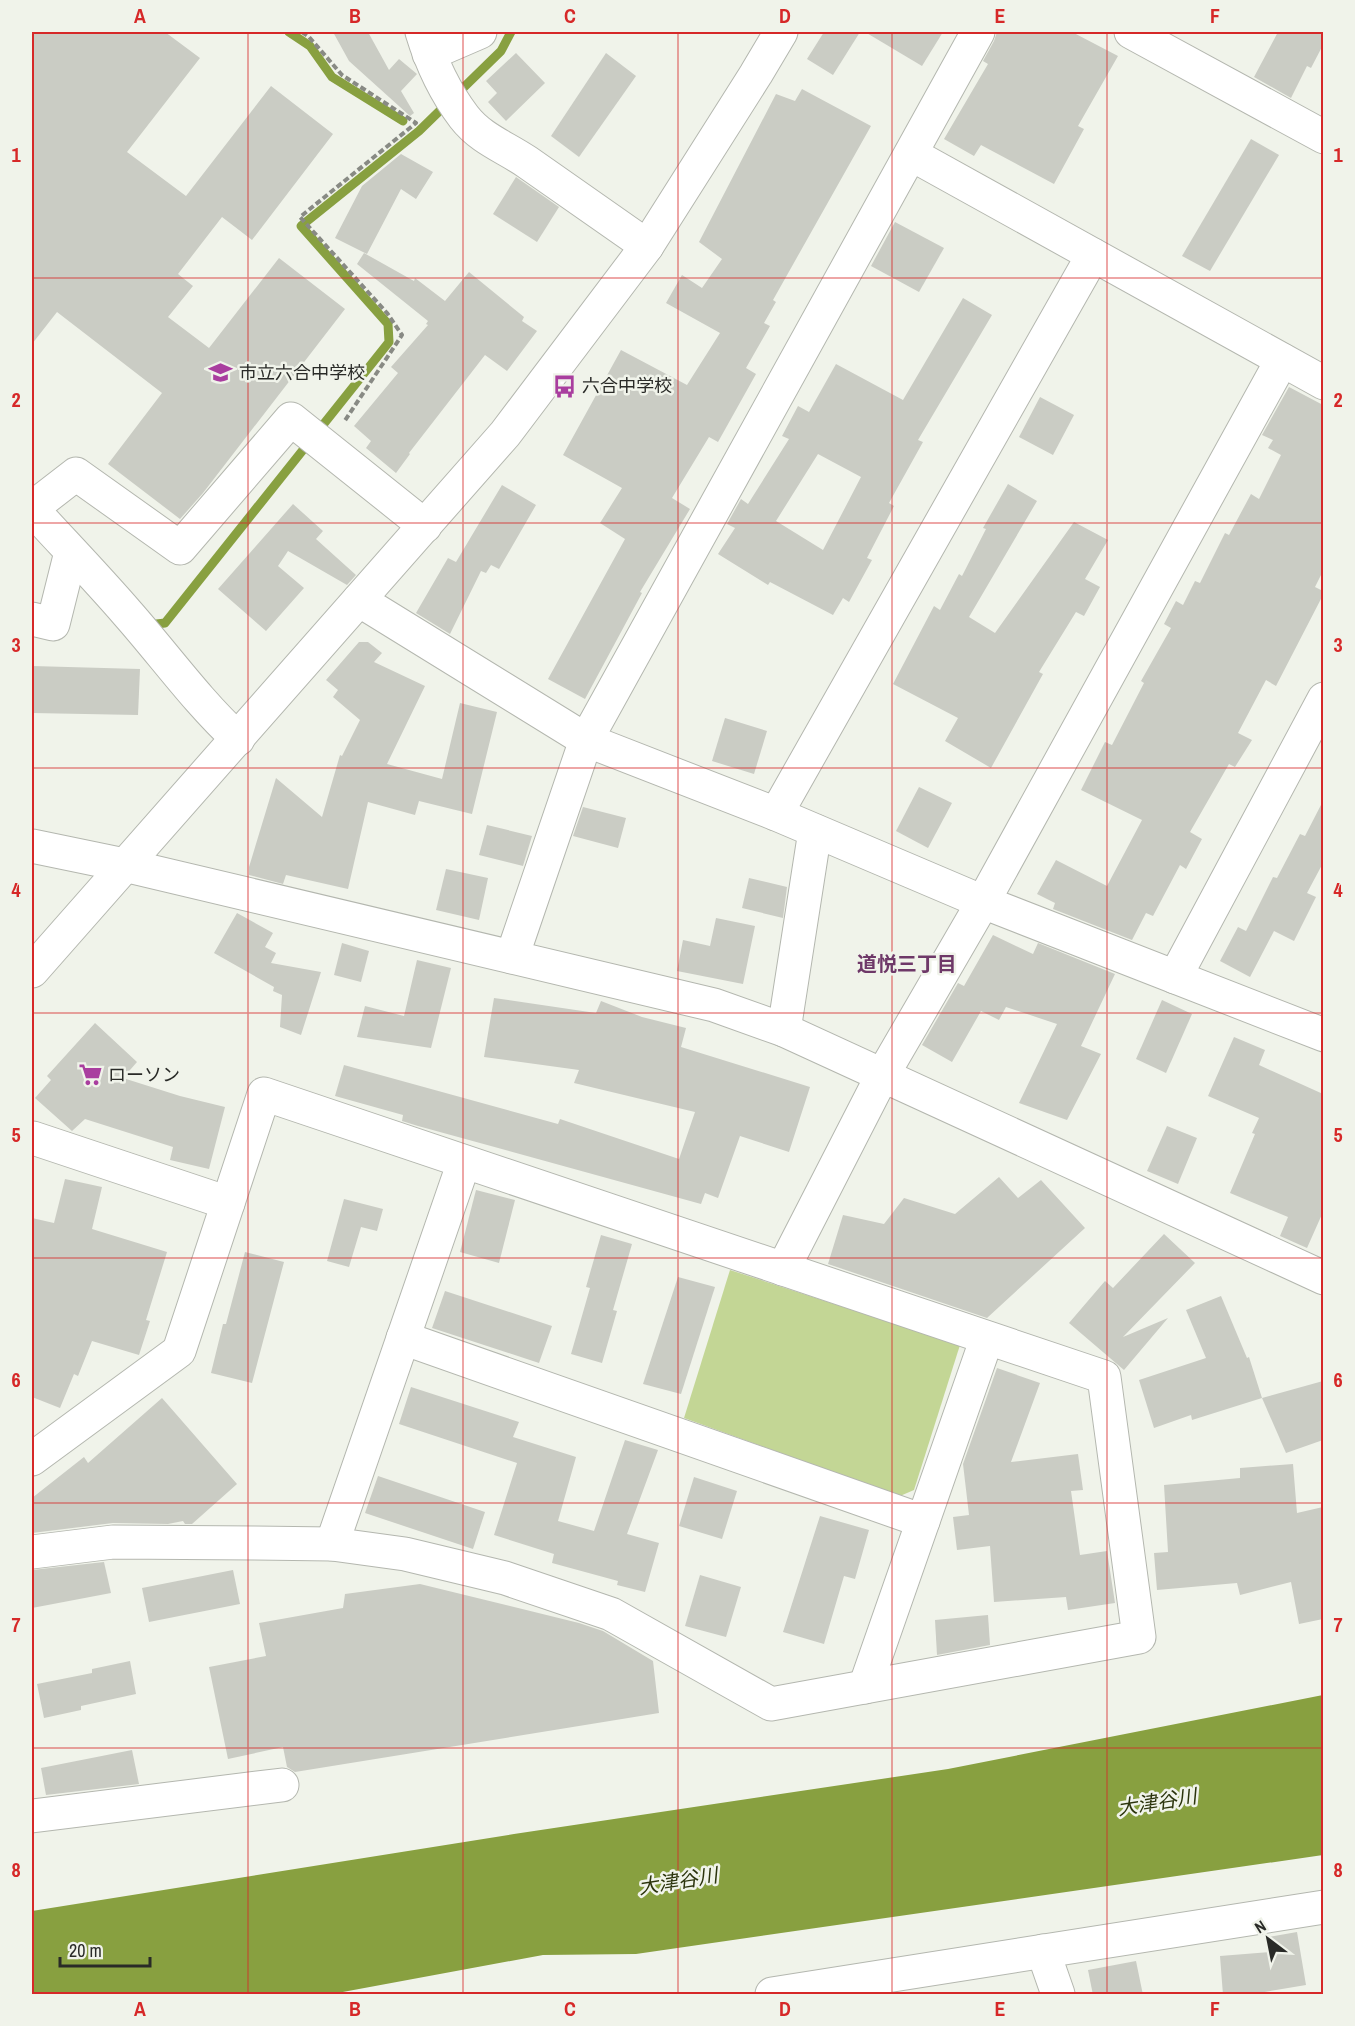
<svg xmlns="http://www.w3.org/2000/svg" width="1355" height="2026" font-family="'Archivo Narrow','Noto Sans JP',sans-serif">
  <rect width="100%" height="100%" fill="#f0f3ea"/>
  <polygon fill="#c3d695" points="730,1270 960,1345 914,1490 900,1496 684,1418"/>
  <polygon fill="#88a040" points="1323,1695 1323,1855 636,1954 543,1955 332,1994 32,1994 32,1911 514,1834 948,1769"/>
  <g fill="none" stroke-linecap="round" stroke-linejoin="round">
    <g stroke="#88a040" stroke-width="9">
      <polyline points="289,32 310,46 332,77 403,121"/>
      <polyline points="148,625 165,623 389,342 388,324 301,226 419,131 501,51 511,32"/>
    </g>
  </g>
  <g fill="#caccc4" fill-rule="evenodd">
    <polygon points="32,32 165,32 200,58 127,152 186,196 271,86 333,134 252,240 222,217 178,274 193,286 168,317 209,348 279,258 345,309 203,493 180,519 108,464 162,393 57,312 32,344"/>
    <polygon points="333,32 368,32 389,70 399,59 417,74 401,91 414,113 410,116 349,61"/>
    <polygon points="824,32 860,32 833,75 807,59"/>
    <polygon points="865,32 943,32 922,66"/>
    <polygon points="997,32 1072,32 1118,56 1078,126 1084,129 1054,184 981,145 974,156 944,139 988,64 983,61 994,41"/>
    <polygon points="1278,32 1323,32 1323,45 1311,68 1307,66 1291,98 1254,77"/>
    <polygon points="516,53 545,83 506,121 488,102 497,93 486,81"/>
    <polygon points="606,53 636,76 579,157 551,136"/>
    <polygon points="802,89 871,126 773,300 776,302 764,323 770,326 746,368 756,374 718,442 709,437 672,498 690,509 640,592 642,593 585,699 548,679 625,539 600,523 622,488 563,455 621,350 687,385 720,333 666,303 682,275 702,288 722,259 699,242 776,94 795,101"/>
    <polygon points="1251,139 1279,155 1210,271 1182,256"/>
    <polygon points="401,154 433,172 416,199 401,189 367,254 335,238 362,186"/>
    <polygon points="516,177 559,207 537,242 493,214"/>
    <polygon points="895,222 944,248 919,292 871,266"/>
    <polygon points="364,253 414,281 415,278 445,301 469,272 524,317 522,321 537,331 507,371 485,355 409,453 410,454 396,473 366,448 371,441 354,426 398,373 391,367 428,325 426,324 428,321 357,264"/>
    <path d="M963,298L992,315L918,440L923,442L889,503L894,506L867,558L872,560L849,602L843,598L833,615L770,582L768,585L718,554L735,528L727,524L741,499L748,504L789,439L782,436L798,406L809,412L836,364L903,400ZM818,454L861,477L823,550L776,521Z"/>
    <polygon points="1289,387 1323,405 1323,571 1315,587 1323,591 1323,595 1276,686 1266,680 1238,733 1252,740 1235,767 1229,764 1190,832 1202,839 1186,869 1180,865 1153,916 1146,913 1132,940 1053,909 1055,903 1037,894 1056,860 1107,886 1142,820 1081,790 1105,742 1112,745 1144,683 1141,681 1171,628 1164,624 1176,601 1183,605 1195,581 1200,583 1225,533 1229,535 1251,494 1259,499 1281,455 1268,448 1273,440 1262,435"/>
    <polygon points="1040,397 1074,415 1053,455 1019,437"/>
    <polygon points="1008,484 1037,501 969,617 995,633 1074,522 1108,540 1085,579 1100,587 1084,616 1076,612 1039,672 1043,674 991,768 945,741 958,718 893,684 934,606 940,610 959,574 962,576 986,529 983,528"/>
    <polygon points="502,485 536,505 499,569 491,565 486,573 481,571 450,634 416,613 448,558 456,562"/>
    <polygon points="293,504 323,531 316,539 356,575 347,585 288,551 278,566 304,588 266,631 218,589"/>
    <polygon points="359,642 368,642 382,653 374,662 425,686 387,764 442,779 460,703 497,712 472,814 419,801 415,815 368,802 348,889 286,875 283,884 249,875 249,867 276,778 322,817 340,755 342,756 360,720 333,697 338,690 326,680"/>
    <polygon points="32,666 140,669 138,715 32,713"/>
    <polygon points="725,718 767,731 754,774 712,761"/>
    <polygon points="919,787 952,803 928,848 896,831"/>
    <polygon points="1323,801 1323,863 1307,893 1316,897 1294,941 1274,931 1250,977 1220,961 1238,927 1246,931 1273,877 1277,878 1300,834 1305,836"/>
    <polygon points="583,807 626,818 618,848 573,836"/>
    <polygon points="487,825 532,836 523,866 479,855"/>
    <polygon points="446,869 488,878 479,920 436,910"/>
    <polygon points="749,878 787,887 783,918 742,908"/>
    <polygon points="237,913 273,933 265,947 276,953 271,963 321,972 301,1035 280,1027 282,995 273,991 274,987 214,953"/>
    <polygon points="716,918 755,926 743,984 677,971 683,940 710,946"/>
    <polygon points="993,935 1033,954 1038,943 1115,974 1081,1046 1101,1054 1067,1120 1019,1103 1057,1024 1006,1007 999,1020 981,1011 952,1062 922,1045 958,983 964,986"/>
    <polygon points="342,943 369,951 361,982 334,975"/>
    <polygon points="417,960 451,968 431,1048 357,1037 365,1006 404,1016"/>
    <polygon points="494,998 596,1013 601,1001 642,1017 686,1028 681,1047 810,1087 789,1152 740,1136 718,1198 705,1193 701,1204 418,1126 402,1121 403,1115 335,1096 344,1065 558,1124 560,1119 679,1159 695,1112 574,1083 579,1070 484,1057"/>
    <polygon points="1162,1000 1192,1014 1166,1073 1136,1059"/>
    <polygon points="95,1023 137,1062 123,1078 180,1096 225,1107 209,1169 170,1160 173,1147 85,1119 72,1131 35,1098 51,1080 47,1076"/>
    <polygon points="1234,1037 1265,1050 1259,1065 1323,1094 1323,1212 1307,1248 1280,1236 1288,1217 1230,1193 1255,1134 1252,1133 1259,1118 1208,1096"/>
    <polygon points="1167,1126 1197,1138 1178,1184 1147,1171"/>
    <polygon points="999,1177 1018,1198 1041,1180 1085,1228 987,1318 828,1264 843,1215 884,1224 904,1198 955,1214"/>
    <polygon points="65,1179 102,1187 92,1229 167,1252 146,1320 150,1321 139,1355 92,1341 78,1376 74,1374 60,1408 32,1397 32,1218 54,1223"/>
    <polygon points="476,1190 515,1200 499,1263 460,1252"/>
    <polygon points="344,1199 383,1209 377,1231 361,1227 349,1267 327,1261"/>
    <polygon points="1164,1234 1195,1263 1123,1337 1168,1318 1124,1370 1069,1323 1105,1281 1113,1288"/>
    <polygon points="601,1235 632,1244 613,1310 617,1311 602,1363 571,1354 590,1288 586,1287"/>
    <polygon points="245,1252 284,1262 252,1383 211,1373 223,1324 226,1324"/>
    <polygon points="678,1277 715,1287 681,1394 643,1384"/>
    <polygon points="445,1291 552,1326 539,1363 432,1328"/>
    <polygon points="1221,1296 1247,1358 1249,1357 1262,1398 1192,1420 1191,1415 1154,1428 1139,1380 1206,1358 1186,1310"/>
    <polygon points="997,1368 1040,1383 1011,1462 1078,1454 1083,1490 1071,1491 1080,1555 1107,1551 1115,1603 1068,1610 1066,1597 994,1602 990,1546 957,1550 953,1517 969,1515 963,1464"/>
    <polygon points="1323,1381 1323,1440 1286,1453 1262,1398"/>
    <polygon points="411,1387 519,1422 513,1437 576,1457 558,1521 594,1531 625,1440 658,1450 627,1534 659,1543 645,1592 617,1585 618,1581 552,1563 554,1554 494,1535 517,1463 399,1424"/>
    <polygon points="162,1398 237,1484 192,1524 185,1524 183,1521 168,1524 113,1523 32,1533 32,1498 84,1457 88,1463"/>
    <polygon points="1293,1464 1297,1513 1323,1507 1323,1619 1299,1624 1291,1582 1240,1595 1237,1583 1157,1590 1154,1553 1168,1552 1164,1485 1240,1478 1240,1468"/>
    <polygon points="378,1476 485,1512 473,1549 365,1513"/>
    <polygon points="694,1477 737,1491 722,1539 679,1526"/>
    <polygon points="820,1516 869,1530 855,1579 844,1576 824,1644 783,1632"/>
    <polygon points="104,1562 111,1593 32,1608 32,1570"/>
    <polygon points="233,1570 240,1604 149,1622 142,1588"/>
    <polygon points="700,1575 741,1587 726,1637 685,1626"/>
    <polygon points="420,1584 579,1623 603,1631 653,1661 659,1713 295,1772 287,1767 283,1747 228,1759 209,1667 266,1656 259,1623 343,1608 345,1594"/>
    <polygon points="988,1615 990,1645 937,1655 935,1620"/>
    <polygon points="130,1661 136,1694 81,1706 81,1710 44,1718 37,1684 92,1673 92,1669"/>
    <polygon points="132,1750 139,1784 46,1795 41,1768"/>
    <polygon points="1297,1932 1306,1985 1247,1995 1223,1995 1220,1956 1270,1952 1268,1937"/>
    <polygon points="1136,1961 1143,1995 1093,1995 1088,1970"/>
  </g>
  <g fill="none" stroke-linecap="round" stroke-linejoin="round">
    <defs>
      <g id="street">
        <path d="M422,32C431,62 445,92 464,117C481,139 505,147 527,162C567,190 607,218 647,246"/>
        <polyline points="1131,32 1324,137"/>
        <polyline points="429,54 480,32"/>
        <polyline points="911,154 1324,383"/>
        <polyline points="32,508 76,474 180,548 291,419 425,526"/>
        <path d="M32,509C64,544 97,578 128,614C165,656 197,701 238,739"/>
        <polyline points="359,600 586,740 776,814 983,902 1324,1035"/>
        <polyline points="32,619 53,624 71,552"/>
        <polyline points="776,814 1093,255"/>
        <polyline points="512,957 586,740 978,32"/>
        <polyline points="1175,977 1324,699"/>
        <polyline points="784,1030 815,831"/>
        <polyline points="33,1138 228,1203"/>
        <polyline points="783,1269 882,1076 983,902 1282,360"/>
        <polyline points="403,1338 923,1521"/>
        <polyline points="32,1459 179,1351 264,1094 1104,1377 1139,1637 771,1704 611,1614 505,1578 405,1554 332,1544 255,1543 113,1542 32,1552"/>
        <polyline points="332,1544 464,1162"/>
        <polyline points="865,1687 987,1338"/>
        <polyline points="32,1816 282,1785"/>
        <polyline points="1043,1951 1058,1994"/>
        <polyline points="772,1994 1324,1907"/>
      </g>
      <g id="secondary">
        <polyline points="32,846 124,865 714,1005 784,1030 1324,1278"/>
        <polyline points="32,971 505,434 647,246 756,74 781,32"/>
      </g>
    </defs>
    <use href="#street" stroke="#b4b7af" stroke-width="35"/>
    <use href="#secondary" stroke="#b4b7af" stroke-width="35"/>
    <polyline stroke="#888a84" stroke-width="4" stroke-dasharray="6 3" stroke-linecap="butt" points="302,32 309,37 342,75 416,123 300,217 387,313 402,335 344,422"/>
    <use href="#street" stroke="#fff" stroke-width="33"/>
    <use href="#secondary" stroke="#fff" stroke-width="33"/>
  </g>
  <path fill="none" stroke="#d62828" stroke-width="1.5" stroke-opacity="0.55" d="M248,32V1994M463,32V1994M678,32V1994M892,32V1994M1107,32V1994M32,278H1324M32,523H1324M32,768H1324M32,1013H1324M32,1258H1324M32,1503H1324M32,1748H1324"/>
  <defs>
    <symbol id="school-bare" viewBox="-9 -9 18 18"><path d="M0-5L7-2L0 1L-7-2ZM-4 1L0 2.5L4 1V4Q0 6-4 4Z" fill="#a93e9f" stroke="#f0f3ea" stroke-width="2.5" paint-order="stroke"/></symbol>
    <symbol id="bus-bare" viewBox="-9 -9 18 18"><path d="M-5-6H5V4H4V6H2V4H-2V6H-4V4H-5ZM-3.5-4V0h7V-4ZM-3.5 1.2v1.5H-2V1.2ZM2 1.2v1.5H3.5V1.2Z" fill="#a93e9f" stroke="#f0f3ea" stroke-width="2.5" paint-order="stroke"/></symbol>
    <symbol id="supermarket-bare" viewBox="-9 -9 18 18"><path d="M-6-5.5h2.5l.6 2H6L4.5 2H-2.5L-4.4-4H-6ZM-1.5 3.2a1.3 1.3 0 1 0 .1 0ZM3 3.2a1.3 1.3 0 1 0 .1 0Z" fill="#a93e9f" stroke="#f0f3ea" stroke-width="2.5" paint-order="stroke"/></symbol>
  </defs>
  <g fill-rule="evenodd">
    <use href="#school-bare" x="204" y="356" width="33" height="33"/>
    <use href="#bus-bare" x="548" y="370" width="33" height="33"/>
    <use href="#supermarket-bare" x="74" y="1058" width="33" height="33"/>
  </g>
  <g text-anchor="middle" stroke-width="5" stroke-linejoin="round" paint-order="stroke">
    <g font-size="18" fill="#292a27" stroke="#f0f3ea" text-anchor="start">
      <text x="239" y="379">市立六合中学校</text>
      <text x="582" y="392">六合中学校</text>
      <text x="108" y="1081">ローソン</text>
    </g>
    <g font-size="20" font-weight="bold" fill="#6e3868" stroke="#f0f3ea">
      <text x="907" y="971">道悦三丁目</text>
    </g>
    <g font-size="20" font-style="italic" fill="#2b340c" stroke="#f0f3ea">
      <text transform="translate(1157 1802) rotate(-9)" y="7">大津谷川</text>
      <text transform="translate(678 1881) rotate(-9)" y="7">大津谷川</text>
    </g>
  </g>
  <rect width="1355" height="2026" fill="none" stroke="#f0f3ea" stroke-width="66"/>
  <g transform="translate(1268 1939) rotate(328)" stroke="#f0f3ea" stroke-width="4.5" paint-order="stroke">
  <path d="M0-4.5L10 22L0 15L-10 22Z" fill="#292a27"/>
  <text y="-9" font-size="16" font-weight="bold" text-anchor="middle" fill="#292a27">N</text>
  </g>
  <path d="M60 1957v9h90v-9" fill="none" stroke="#292a27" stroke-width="3"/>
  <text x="69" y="1957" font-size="18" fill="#292a27" stroke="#f0f3ea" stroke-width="4.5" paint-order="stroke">20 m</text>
  <rect x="33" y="33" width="1289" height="1960" fill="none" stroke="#d62828" stroke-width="2"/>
  <g font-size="20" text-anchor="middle" font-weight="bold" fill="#d62828">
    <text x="140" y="23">A</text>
    <text x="355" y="23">B</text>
    <text x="570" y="23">C</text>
    <text x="785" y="23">D</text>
    <text x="1000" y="23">E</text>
    <text x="1215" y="23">F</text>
    <text x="16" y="162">1</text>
    <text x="1338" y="162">1</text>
    <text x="16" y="407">2</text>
    <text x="1338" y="407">2</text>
    <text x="16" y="652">3</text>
    <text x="1338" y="652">3</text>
    <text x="16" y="897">4</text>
    <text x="1338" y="897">4</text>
    <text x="16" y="1142">5</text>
    <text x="1338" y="1142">5</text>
    <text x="16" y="1387">6</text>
    <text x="1338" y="1387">6</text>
    <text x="16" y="1632">7</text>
    <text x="1338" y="1632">7</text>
    <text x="16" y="1877">8</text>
    <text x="1338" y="1877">8</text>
    <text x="140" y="2016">A</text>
    <text x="355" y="2016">B</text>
    <text x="570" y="2016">C</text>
    <text x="785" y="2016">D</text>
    <text x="1000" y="2016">E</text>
    <text x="1215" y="2016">F</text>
  </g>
</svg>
